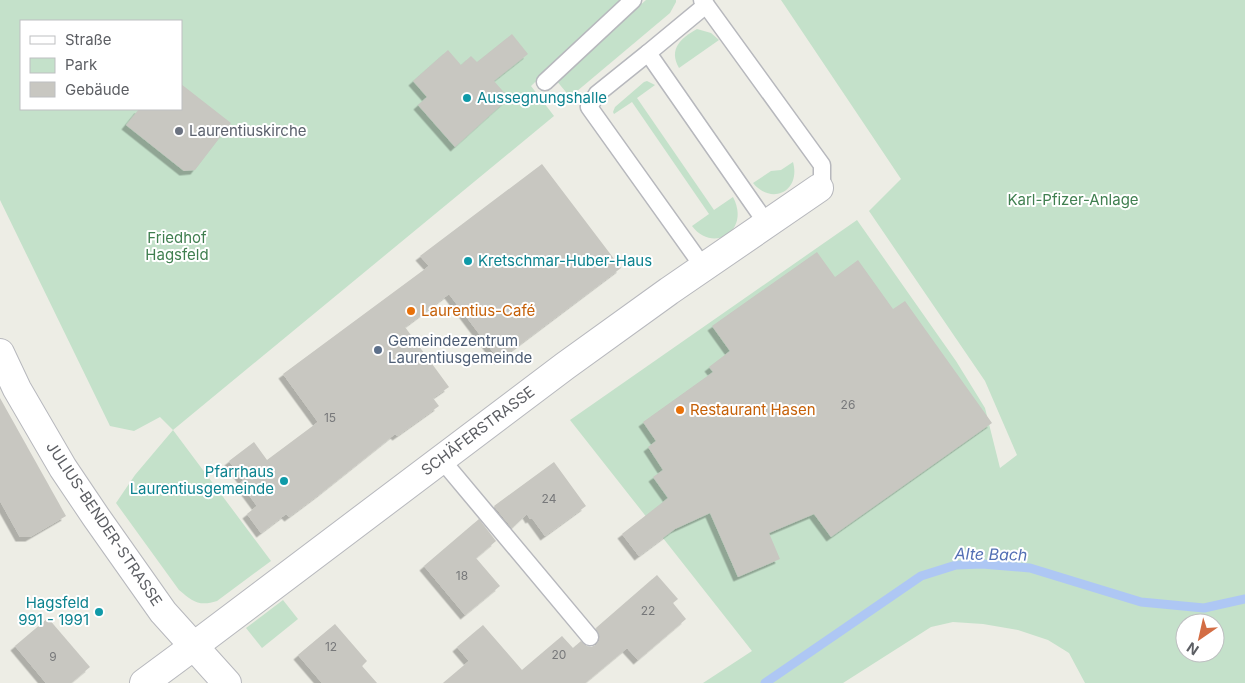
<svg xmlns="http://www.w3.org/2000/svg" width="1245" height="683" font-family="Inter,sans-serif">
  <defs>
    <filter id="shadow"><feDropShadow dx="-4.5" dy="4.5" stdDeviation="0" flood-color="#0004"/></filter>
  </defs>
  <rect width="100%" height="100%" fill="#edede5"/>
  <g fill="#c4e1ca" fill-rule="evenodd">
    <path d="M0,0H620L531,86L554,116L173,430L271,561L217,601C199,607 192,601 179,590L116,503L135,475L173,430L160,417L134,431L110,426L0,200ZM21,21H181V109H21Z"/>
    <polygon points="646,0 676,0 676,2 670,13 570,97 556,80"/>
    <path d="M781,0H1245V683H1085L1069,653L1048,640L1018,630L983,624L953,622L931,627L843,683H703L752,651L570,420L857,220L956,361L985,408L1000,468L1017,455L985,381L869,211L901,179ZM1185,623H1215V653H1185Z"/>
    <path d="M697,29L711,33L719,40L679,68C668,49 681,38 697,29Z"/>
    <path d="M647,81L655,85L637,98L714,210L733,197C751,231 713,254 692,226L709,214L632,102L614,114L613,112L615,107L644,82Z"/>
    <path d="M793,162C801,191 772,206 753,183L771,171L781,170Z"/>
    <polygon points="283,600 298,619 262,648 246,628"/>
  </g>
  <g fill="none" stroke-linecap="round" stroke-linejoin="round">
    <polyline stroke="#aec7f4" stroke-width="9" points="765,683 921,576 956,565 982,564 1030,568 1141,602 1204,608 1245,599"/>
  </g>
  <g fill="#c8c7c1" filter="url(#shadow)">
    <polygon points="512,34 528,54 494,81 509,98 455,147 418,105 427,97 413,81 448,50 461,65 471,56 477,62"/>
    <polygon points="181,84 231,123 195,170 184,171 126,125 139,109 181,109"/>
    <polygon points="542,164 621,268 499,360 449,294 405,327 449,387 433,398 439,406 397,436 395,434 321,493 289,517 286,514 261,533 247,514 257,506 240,483 243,480 229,461 254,442 267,460 318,422 283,374 429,266 420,256"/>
    <polygon points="817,252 835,277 858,260 893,309 905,301 992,423 831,537 814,514 769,533 780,559 738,577 710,513 675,529 639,556 622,534 668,498 653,477 663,470 648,447 656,441 643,422 713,372 709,367 730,351 712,326"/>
    <polygon points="0,398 66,516 30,537 20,537 0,501"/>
    <polygon points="554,462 586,506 545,536 532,518 530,519 527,514 512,528 494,506"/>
    <polygon points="479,519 496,541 476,558 500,586 465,615 424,566"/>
    <polygon points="657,575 678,599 673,603 686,619 638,660 627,648 585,683 443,683 469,661 457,647 483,625 522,670 562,636 573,648 581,641 587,646 591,647 596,645 599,641 600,636 596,628"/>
    <polygon points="48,618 90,667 71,683 46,683 15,646"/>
    <polygon points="335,624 367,661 362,666 377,683 322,683 298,655"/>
  </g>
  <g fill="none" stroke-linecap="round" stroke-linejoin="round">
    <defs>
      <g id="service">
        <polyline points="706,5 822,165 822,179 819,188"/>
        <polyline points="648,53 706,5 702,0"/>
        <polyline points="545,82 633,0"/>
        <polyline points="704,268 589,107 597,94 648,53 767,224"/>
        <polyline points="441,459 590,637"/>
      </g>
      <g id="minor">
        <polyline points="0,353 17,389 63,468 96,517 163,612 227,683"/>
        <polyline points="144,683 194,646 565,366 669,291 819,188"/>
      </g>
    </defs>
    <use href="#service" stroke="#b7b8bd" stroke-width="19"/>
    <use href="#minor" stroke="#b7b8bd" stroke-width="30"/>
    <use href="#service" stroke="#fff" stroke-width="16"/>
    <use href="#minor" stroke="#fff" stroke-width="28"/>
  </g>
  <g fill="#0f9aa8" stroke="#fff" stroke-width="2">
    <circle cx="467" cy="98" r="5"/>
    <circle cx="468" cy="261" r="5"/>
    <circle cx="284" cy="481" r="5"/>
    <circle cx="99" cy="612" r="5"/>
  </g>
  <circle fill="#6b7280" stroke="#fff" stroke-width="2" cx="179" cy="131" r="5"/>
  <g fill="#e8710a" stroke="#fff" stroke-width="2">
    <circle cx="411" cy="311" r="5"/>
    <circle cx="680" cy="410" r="5"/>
  </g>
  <circle fill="#5c6f8a" stroke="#fff" stroke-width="2" cx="378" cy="350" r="5"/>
  <g text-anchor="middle" stroke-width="4" stroke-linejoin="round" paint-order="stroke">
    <g font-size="12" fill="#77787a">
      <text x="848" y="409">26</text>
      <text x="330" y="422">15</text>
      <text x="549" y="503">24</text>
      <text x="462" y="580">18</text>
      <text x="648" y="615">22</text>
      <text x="331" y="651">12</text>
      <text x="559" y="659">20</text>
      <text x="53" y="661">9</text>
    </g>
    <g font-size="15" fill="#0d838f" stroke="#fff" text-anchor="start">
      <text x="477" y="103">Aussegnungshalle</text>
      <text x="478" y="266">Kretschmar-Huber-Haus</text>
      <text x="274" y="477" text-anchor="end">Pfarrhaus<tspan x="274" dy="17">Laurentiusgemeinde</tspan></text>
      <text x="89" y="608" text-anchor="end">Hagsfeld<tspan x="89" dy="17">991 - 1991</tspan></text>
    </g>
    <g font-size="15" fill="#5b616d" stroke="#fff" text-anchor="start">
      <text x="189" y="136">Laurentiuskirche</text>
    </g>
    <g font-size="15" fill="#407f50" stroke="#fff">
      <text x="1073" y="205">Karl-Pfizer-Anlage</text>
      <text x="177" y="243">Friedhof<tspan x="177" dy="17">Hagsfeld</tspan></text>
    </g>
    <g font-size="15" fill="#c56008" stroke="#fff" text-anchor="start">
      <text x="421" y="316">Laurentius-Café</text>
      <text x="690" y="415">Restaurant Hasen</text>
    </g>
    <g font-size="15" fill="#4e5e75" stroke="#fff" text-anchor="start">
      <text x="388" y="346">Gemeindezentrum<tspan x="388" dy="17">Laurentiusgemeinde</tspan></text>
    </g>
    <g font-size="15" fill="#5c5e63" stroke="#fff">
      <text transform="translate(478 431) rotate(-37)" y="5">SCHÄFERSTRASSE</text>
      <text transform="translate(104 524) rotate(56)" y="5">JULIUS-BENDER-STRASSE</text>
    </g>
    <g font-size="16" font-style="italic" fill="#536fb4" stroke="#fff">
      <text transform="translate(991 554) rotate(1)" y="6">Alte Bach</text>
    </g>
  </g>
  <rect x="20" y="20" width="162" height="90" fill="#ffffff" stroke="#bebfc1"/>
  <rect x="30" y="36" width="25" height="8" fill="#ffffff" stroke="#bebfc1"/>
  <text x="65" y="45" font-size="15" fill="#5c5e63">Straße</text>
  <rect x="30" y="58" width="25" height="15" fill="#c4e1ca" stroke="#bebfc1"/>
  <text x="65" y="70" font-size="15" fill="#5c5e63">Park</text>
  <rect x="30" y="82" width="25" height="15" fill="#c8c7c1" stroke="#bebfc1"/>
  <text x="65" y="95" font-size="15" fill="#5c5e63">Gebäude</text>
  <g transform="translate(1200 638) rotate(214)"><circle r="24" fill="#ffffff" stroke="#bebfc1"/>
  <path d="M0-4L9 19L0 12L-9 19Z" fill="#d36d44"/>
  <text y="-8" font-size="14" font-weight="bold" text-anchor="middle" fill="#5c5e63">N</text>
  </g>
</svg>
